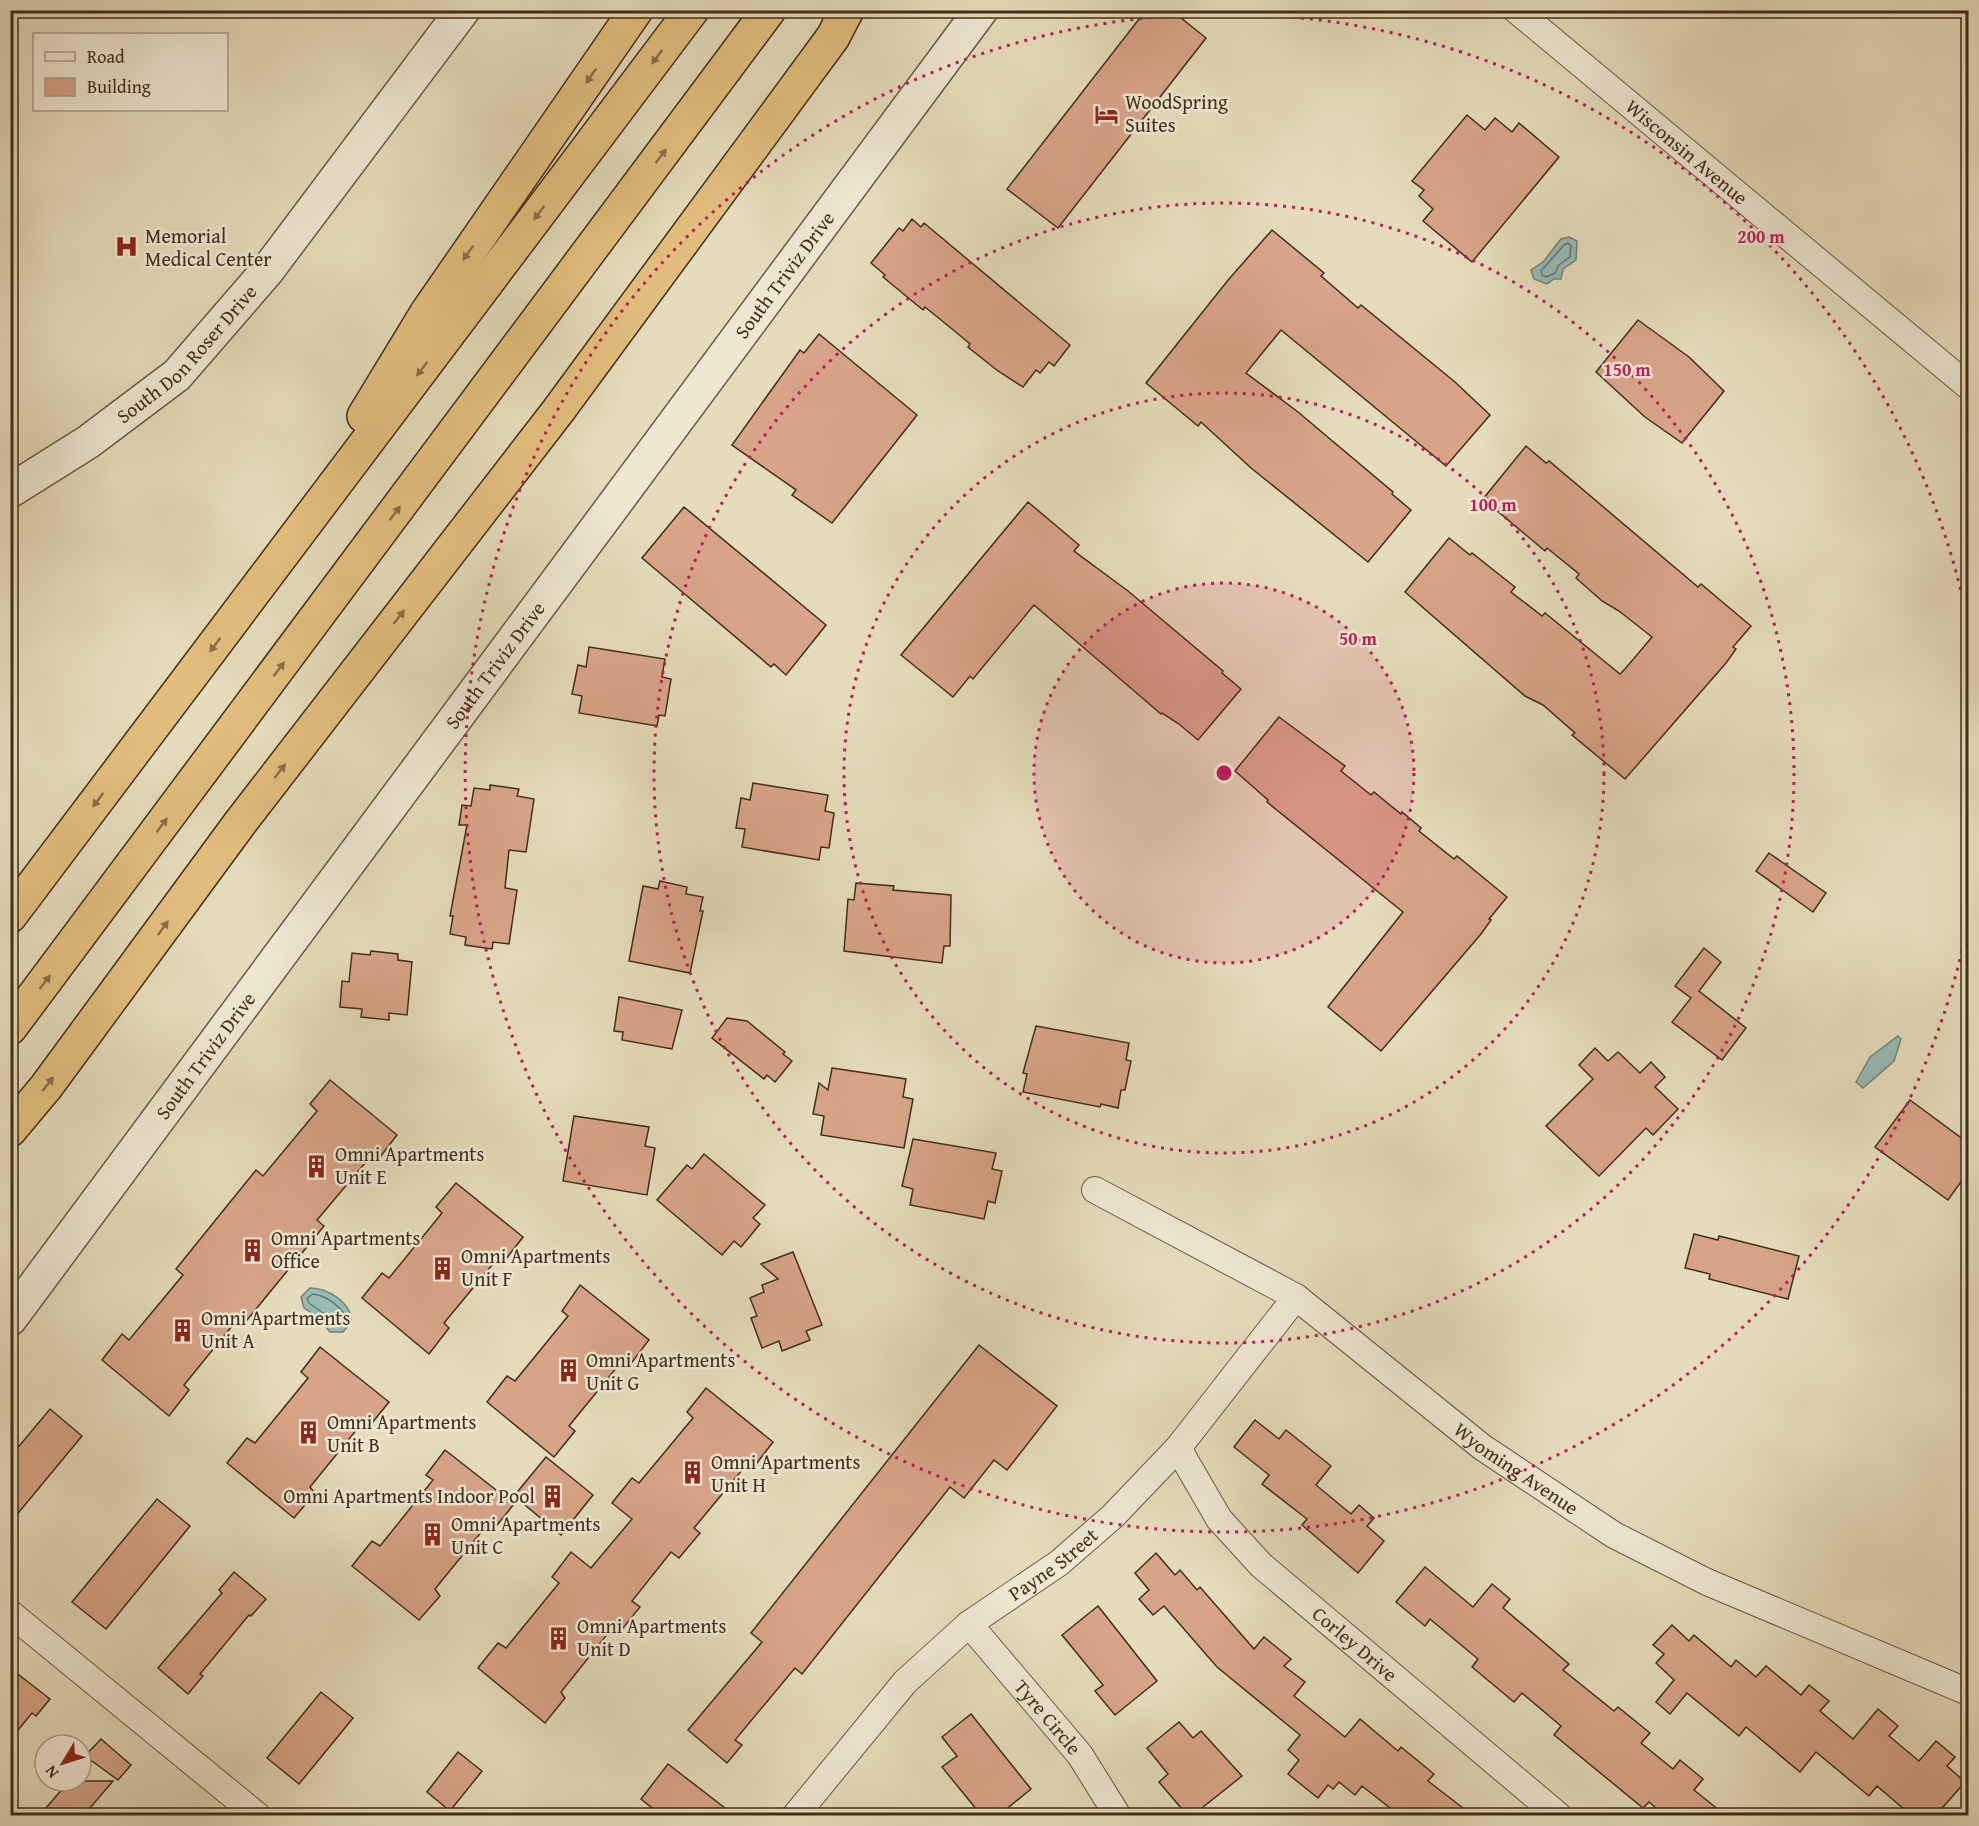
<svg xmlns="http://www.w3.org/2000/svg" width="1979" height="1826" font-family="'Gentium Book Plus',serif">
  <rect width="100%" height="100%" fill="#e5dcbb"/>
  <filter id="stains"><feTurbulence type="fractalNoise" baseFrequency=".00333" numOctaves="4"/><feColorMatrix values="0 0 0 0 .2 0 0 0 0 .09 0 0 0 0 .02 0 0 0 .5 -.17"/></filter>
  <radialGradient id="worn" r=".72"><stop offset=".6" stop-color="#630" stop-opacity="0"/><stop offset="1" stop-color="#630" stop-opacity=".3"/></radialGradient>
  <g fill="#96bab5" stroke="#748277" stroke-width="1.5">
    <polygon points="1569,237 1577,241 1576,260 1563,269 1561,279 1554,279 1547,284 1534,279 1531,270 1543,262 1561,239"/>
    <polygon points="1898,1036 1901,1039 1894,1061 1863,1088 1856,1082 1870,1057"/>
    <path d="M310,1288C328,1288 352,1303 351,1322L343,1332H330L319,1318L304,1308L301,1297Z"/>
  </g>
  <g fill="none" stroke-linecap="round" stroke-linejoin="round">
    <g stroke="#6c7468" stroke-width="1.5">
      <polygon points="1568,243 1571,246 1570,257 1559,265 1555,273 1546,277 1542,275 1541,271 1564,245"/>
      <path d="M313,1294C327,1296 337,1304 345,1315L343,1324L333,1326L323,1313L309,1303L307,1298Z"/>
    </g>
  </g>
  <g fill="#d8a488" stroke="#412d1a" stroke-width="1.5">
    <polygon points="1146,10 1171,10 1206,38 1058,228 1007,189"/>
    <polygon points="1467,115 1485,130 1495,118 1512,132 1519,123 1559,157 1472,262 1423,221 1433,209 1419,196 1424,190 1412,181"/>
    <polygon points="912,219 921,227 924,223 1070,345 1054,366 1049,362 1040,373 1036,370 1023,387 998,371 968,347 970,344 957,333 925,307 923,310 883,277 885,275 871,263 899,228 903,231"/>
    <polygon points="1272,230 1324,273 1321,276 1358,308 1361,305 1455,382 1490,415 1446,466 1281,330 1246,373 1298,412 1393,492 1392,494 1411,510 1368,562 1251,468 1201,422 1198,426 1146,383 1229,279"/>
    <polygon points="1638,320 1689,357 1724,391 1682,443 1645,417 1596,372"/>
    <polygon points="819,334 917,415 832,523 792,495 796,490 732,445 800,350 804,353"/>
    <polygon points="1526,446 1546,463 1549,461 1698,587 1701,584 1751,626 1733,647 1736,649 1726,663 1625,779 1572,735 1575,733 1543,705 1525,696 1405,592 1449,538 1470,555 1472,553 1515,587 1511,592 1542,616 1545,613 1620,674 1625,669 1652,637 1619,611 1602,601 1576,578 1579,574 1547,548 1545,551 1483,499"/>
    <polygon points="1028,502 1079,545 1074,551 1128,591 1223,671 1222,673 1241,689 1198,740 1179,724 1162,713 1161,714 1034,605 973,679 970,676 953,697 901,655"/>
    <polygon points="684,507 826,625 786,675 774,664 771,667 642,558"/>
    <polygon points="589,647 665,659 662,677 671,679 665,716 659,715 657,726 579,713 582,696 572,694 578,665 586,667"/>
    <polygon points="1279,717 1345,766 1341,771 1371,795 1374,792 1401,814 1402,812 1421,828 1419,831 1454,859 1457,856 1507,897 1489,919 1491,920 1481,934 1381,1051 1328,1007 1403,912 1267,802 1268,800 1235,771"/>
    <polygon points="753,783 828,795 825,811 834,813 829,848 821,847 819,860 742,847 745,829 736,828 741,798 750,800"/>
    <polygon points="490,785 519,789 517,796 534,799 526,852 509,850 505,888 517,890 509,944 493,942 492,949 465,945 466,937 450,934 453,916 450,916 467,825 459,825 462,805 471,806 474,788 490,790"/>
    <polygon points="1769,853 1826,893 1813,912 1756,871"/>
    <polygon points="660,881 687,887 686,894 703,897 700,911 703,911 690,973 629,961 643,886 658,889"/>
    <polygon points="856,883 894,886 893,890 951,895 950,946 944,946 942,963 844,951 848,899 854,900"/>
    <polygon points="1704,948 1721,962 1699,991 1746,1028 1722,1060 1672,1022 1691,998 1675,986"/>
    <polygon points="371,951 398,954 398,960 412,962 407,1015 389,1013 389,1020 361,1017 362,1009 340,1007 342,981 349,982 352,953 370,955"/>
    <polygon points="619,997 682,1010 672,1049 622,1040 623,1032 614,1031"/>
    <polygon points="727,1018 747,1021 785,1052 783,1054 792,1061 775,1082 767,1075 764,1079 712,1038"/>
    <polygon points="1036,1026 1129,1043 1126,1060 1131,1061 1125,1090 1121,1090 1118,1108 1101,1104 1100,1107 1023,1092 1027,1074 1023,1073"/>
    <polygon points="1595,1048 1608,1061 1618,1052 1640,1073 1651,1062 1665,1077 1655,1087 1678,1109 1653,1135 1646,1128 1599,1176 1546,1126 1593,1079 1579,1065"/>
    <polygon points="832,1068 906,1079 903,1097 913,1099 904,1148 821,1135 824,1116 813,1114 819,1083 828,1090"/>
    <polygon points="330,1080 397,1135 377,1161 371,1156 317,1220 324,1226 243,1325 237,1320 184,1385 189,1390 169,1416 102,1360 122,1334 129,1340 183,1275 176,1269 256,1170 263,1176 317,1111 310,1104"/>
    <polygon points="1910,1100 1968,1143 1968,1172 1948,1200 1875,1147"/>
    <polygon points="574,1116 649,1127 645,1146 655,1148 647,1195 563,1181"/>
    <polygon points="913,1139 996,1153 992,1169 1002,1171 995,1203 988,1201 984,1219 910,1205 913,1189 902,1186"/>
    <polygon points="704,1154 765,1205 753,1218 760,1224 741,1247 734,1241 722,1255 657,1200 687,1165 692,1169"/>
    <polygon points="456,1183 523,1237 502,1264 497,1259 444,1323 449,1328 429,1354 362,1298 382,1273 389,1278 442,1213 436,1207"/>
    <polygon points="1694,1234 1718,1240 1719,1236 1799,1256 1788,1299 1709,1279 1710,1274 1685,1268"/>
    <polygon points="793,1252 822,1325 806,1331 810,1340 782,1351 779,1341 762,1348 751,1318 757,1316 750,1298 764,1292 762,1285 778,1279 761,1264"/>
    <polygon points="580,1285 649,1340 629,1366 622,1361 569,1426 575,1431 554,1457 487,1402 507,1376 515,1381 568,1316 562,1311"/>
    <polygon points="979,1345 1057,1406 1007,1470 994,1460 964,1498 950,1487 802,1674 795,1668 735,1740 742,1745 727,1763 688,1730 762,1642 751,1633"/>
    <polygon points="320,1347 389,1402 368,1428 362,1423 310,1487 315,1493 294,1518 227,1463 247,1438 255,1443 308,1378 301,1372"/>
    <polygon points="706,1388 773,1442 753,1468 747,1464 694,1528 700,1533 679,1558 671,1552 632,1601 640,1607 619,1633 613,1627 561,1692 565,1698 545,1723 478,1668 498,1643 506,1648 559,1583 552,1577 571,1552 591,1568 632,1519 612,1503 632,1478 639,1483 693,1418 687,1412"/>
    <polygon points="50,1409 82,1436 10,1523 10,1457"/>
    <polygon points="1255,1420 1279,1439 1286,1430 1331,1466 1316,1485 1351,1514 1359,1505 1374,1518 1367,1526 1384,1541 1358,1573 1302,1525 1307,1519 1262,1484 1269,1475 1234,1447"/>
    <polygon points="445,1450 514,1504 493,1530 487,1525 435,1589 440,1596 419,1620 352,1566 372,1541 380,1546 433,1480 426,1475"/>
    <polygon points="546,1457 593,1495 561,1535 514,1496"/>
    <polygon points="157,1499 190,1526 106,1629 72,1602"/>
    <polygon points="1156,1553 1175,1575 1180,1570 1197,1590 1200,1587 1254,1649 1264,1637 1291,1659 1284,1666 1305,1682 1294,1696 1345,1737 1360,1719 1398,1751 1401,1747 1434,1774 1428,1781 1472,1815 1399,1815 1362,1786 1355,1795 1339,1782 1333,1789 1328,1785 1318,1798 1288,1774 1299,1760 1288,1750 1300,1735 1217,1667 1164,1606 1153,1615 1139,1599 1149,1590 1135,1573"/>
    <polygon points="1425,1567 1473,1607 1492,1584 1510,1599 1503,1608 1569,1664 1563,1670 1614,1711 1618,1707 1650,1733 1641,1743 1673,1769 1680,1760 1703,1779 1694,1790 1725,1815 1664,1815 1649,1802 1643,1808 1554,1735 1561,1726 1522,1693 1514,1702 1472,1667 1478,1659 1430,1619 1425,1626 1396,1602"/>
    <polygon points="234,1572 266,1599 251,1616 249,1615 200,1674 203,1676 188,1694 158,1668 222,1593 219,1590"/>
    <polygon points="1098,1606 1157,1681 1115,1715 1095,1691 1103,1685 1062,1635"/>
    <polygon points="1672,1625 1689,1641 1694,1635 1731,1667 1736,1660 1756,1677 1766,1666 1801,1695 1809,1685 1829,1701 1820,1711 1853,1739 1878,1709 1898,1726 1889,1736 1919,1761 1936,1741 1955,1757 1947,1766 1965,1782 1936,1815 1911,1815 1877,1786 1869,1796 1816,1752 1800,1772 1746,1727 1739,1736 1687,1693 1670,1714 1656,1702 1674,1680 1656,1663 1664,1654 1653,1645"/>
    <polygon points="10,1668 50,1699 36,1716 32,1713 10,1740"/>
    <polygon points="321,1692 353,1718 299,1784 267,1758"/>
    <polygon points="971,1714 1031,1789 999,1815 981,1815 942,1767 957,1756 942,1737"/>
    <polygon points="1179,1722 1193,1738 1201,1731 1242,1776 1193,1815 1187,1815 1159,1782 1168,1774 1147,1748"/>
    <polygon points="101,1739 131,1765 118,1780 85,1756"/>
    <polygon points="458,1752 482,1771 450,1811 427,1792"/>
    <polygon points="668,1764 734,1815 661,1815 641,1799"/>
    <polygon points="69,1781 113,1781 84,1815 40,1815"/>
  </g>
  <g fill="none" stroke-linecap="round" stroke-linejoin="round">
    <defs>
      <g id="minor">
        <path id="s1" d="M1516,10L1968,386"/>
        <path id="s2" d="M1095,1190L1296,1297L1482,1447L1614,1535L1707,1582L1968,1692"/>
        <path id="s3" d="M1178,1448L1219,1519L1261,1565L1559,1816"/>
        <polyline points="10,1613 258,1816"/>
        <path id="s4" d="M969,1624L1080,1755L1118,1816"/>
        <path id="s5" d="M795,1816L905,1682L969,1624L1059,1563L1113,1516L1178,1448L1296,1297"/>
      </g>
      <g id="tertiary">
        <path id="s6" d="M10,491L88,442L177,375L267,271L463,10"/>
        <path id="s7" d="M10,1319L981,10"/>
      </g>
      <g id="motorway">
        <polyline points="364,416 426,314 636,10"/>
        <polyline points="10,916 692,10"/>
        <polyline points="10,1028 769,10"/>
        <polyline points="10,1130 46,1087 240,823 558,411 833,37 847,10"/>
      </g>
    </defs>
    <use href="#minor" stroke="#6a5942" stroke-width="28"/>
    <use href="#tertiary" stroke="#6a5942" stroke-width="36"/>
    <use href="#motorway" stroke="#412d1a" stroke-width="36"/>
    <use href="#minor" stroke="#eee8d3" stroke-width="26"/>
    <use href="#tertiary" stroke="#eee8d3" stroke-width="33"/>
    <use href="#motorway" stroke="#e2be7e" stroke-width="33"/>
  </g>
  <defs><path id="oneway-solid" d="M-6-.8H1V-3.2L6.5 0L1 3.2V.8H-6Z" transform="scale(1.5)"/></defs>
  <g fill="#896e47">
    <use href="#oneway-solid" transform="translate(657 57) rotate(127)"/>
    <use href="#oneway-solid" transform="translate(591 76) rotate(125)"/>
    <use href="#oneway-solid" transform="translate(661 156) rotate(-53)"/>
    <use href="#oneway-solid" transform="translate(539 213) rotate(127)"/>
    <use href="#oneway-solid" transform="translate(468 253) rotate(125)"/>
    <use href="#oneway-solid" transform="translate(422 369) rotate(127)"/>
    <use href="#oneway-solid" transform="translate(395 513) rotate(-53)"/>
    <use href="#oneway-solid" transform="translate(399 617) rotate(-52)"/>
    <use href="#oneway-solid" transform="translate(215 645) rotate(127)"/>
    <use href="#oneway-solid" transform="translate(279 669) rotate(-53)"/>
    <use href="#oneway-solid" transform="translate(280 771) rotate(-52)"/>
    <use href="#oneway-solid" transform="translate(98 800) rotate(127)"/>
    <use href="#oneway-solid" transform="translate(162 825) rotate(-53)"/>
    <use href="#oneway-solid" transform="translate(163 928) rotate(-54)"/>
    <use href="#oneway-solid" transform="translate(45 982) rotate(-53)"/>
    <use href="#oneway-solid" transform="translate(48 1084) rotate(-52)"/>
  </g>
  <circle cx="1224" cy="773" r="190" fill="#c2185b" fill-opacity=".12"/>
  <g fill="none" stroke="#c2185b" stroke-width="3" stroke-dasharray="3 6">
    <circle cx="1224" cy="773" r="190"/>
    <circle cx="1224" cy="773" r="380"/>
    <circle cx="1224" cy="773" r="570"/>
    <path d="M1968 924A759 759 0 1 1 1968 622"/>
  </g>
  <defs>
    <symbol id="hotel-bare" viewBox="-9 -9 18 18"><path d="M-6-4.5h1.5V1H6V5H4.5V3h-9V5H-6ZM-4 0a1.8 1.8 0 1 1 3.6 0ZM.5 0V-2.5h3Q6-2.5 6 0Z" fill="#8f2418" stroke="#eee8d3" stroke-width="2.5" paint-order="stroke"/></symbol>
    <symbol id="hospital-bare" viewBox="-9 -9 18 18"><path d="M-5-5h3v3.5h4V-5h3V5h-3V1.5h-4V5h-3Z" fill="#8f2418" stroke="#eee8d3" stroke-width="2.5" paint-order="stroke"/></symbol>
    <symbol id="building-bare" viewBox="-9 -9 18 18"><path d="M-4-6H4V6H1V3H-1V6H-4ZM-2.5-4.3h1.7v1.8h-1.7ZM.8-4.3h1.7v1.8H.8ZM-2.5-1h1.7V.8h-1.7ZM.8-1h1.7V.8H.8Z" fill="#8f2418" stroke="#eee8d3" stroke-width="2.5" paint-order="stroke"/></symbol>
  </defs>
  <g fill-rule="evenodd">
    <use href="#hotel-bare" x="1090" y="98" width="33" height="33"/>
    <use href="#hospital-bare" x="110" y="230" width="33" height="33"/>
    <use href="#building-bare" x="300" y="1150" width="33" height="33"/>
    <use href="#building-bare" x="236" y="1234" width="33" height="33"/>
    <use href="#building-bare" x="426" y="1252" width="33" height="33"/>
    <use href="#building-bare" x="166" y="1314" width="33" height="33"/>
    <use href="#building-bare" x="552" y="1354" width="33" height="33"/>
    <use href="#building-bare" x="292" y="1416" width="33" height="33"/>
    <use href="#building-bare" x="676" y="1456" width="33" height="33"/>
    <use href="#building-bare" x="536" y="1480" width="33" height="33"/>
    <use href="#building-bare" x="416" y="1518" width="33" height="33"/>
    <use href="#building-bare" x="542" y="1622" width="33" height="33"/>
  </g>
  <g text-anchor="middle" stroke-width="5" stroke-linejoin="round" paint-order="stroke">
    <g font-size="20" fill="#412d1a" stroke="#eee8d3" text-anchor="start">
      <text x="1125" y="109">WoodSpring<tspan x="1125" dy="23">Suites</tspan></text>
      <text x="145" y="243">Memorial<tspan x="145" dy="23">Medical Center</tspan></text>
      <text x="335" y="1161">Omni Apartments<tspan x="335" dy="23">Unit E</tspan></text>
      <text x="271" y="1245">Omni Apartments<tspan x="271" dy="23">Office</tspan></text>
      <text x="461" y="1263">Omni Apartments<tspan x="461" dy="23">Unit F</tspan></text>
      <text x="201" y="1325">Omni Apartments<tspan x="201" dy="23">Unit A</tspan></text>
      <text x="586" y="1367">Omni Apartments<tspan x="586" dy="23">Unit G</tspan></text>
      <text x="327" y="1429">Omni Apartments<tspan x="327" dy="23">Unit B</tspan></text>
      <text x="711" y="1469">Omni Apartments<tspan x="711" dy="23">Unit H</tspan></text>
      <text x="535" y="1503" text-anchor="end">Omni Apartments Indoor Pool</text>
      <text x="451" y="1531">Omni Apartments<tspan x="451" dy="23">Unit C</tspan></text>
      <text x="577" y="1633">Omni Apartments<tspan x="577" dy="23">Unit D</tspan></text>
    </g>
    <g font-size="20" fill="#412d1a" stroke="#eee8d3">
      <text dy="7" stroke="none"><textPath href="#s1" startOffset="222">Wisconsin Avenue</textPath></text>
      <text dy="7" stroke="none"><textPath href="#s7" startOffset="1300">South Triviz Drive</textPath></text>
      <text dy="7" stroke="none"><textPath href="#s6" startOffset="225">South Don Roser Drive</textPath></text>
      <text dy="7" stroke="none"><textPath href="#s7" startOffset="814">South Triviz Drive</textPath></text>
      <text dy="7" stroke="none"><textPath href="#s7" startOffset="328">South Triviz Drive</textPath></text>
      <text dy="7" stroke="none"><textPath href="#s2" startOffset="507">Wyoming Avenue</textPath></text>
      <text dy="7" stroke="none"><textPath href="#s5" startOffset="363">Payne Street</textPath></text>
      <text dy="7" stroke="none"><textPath href="#s3" startOffset="267">Corley Drive</textPath></text>
      <text dy="7" stroke="none"><textPath href="#s4" startOffset="122">Tyre Circle</textPath></text>
    </g>
  </g>
  <circle cx="1224" cy="773" r="9" fill="#c2185b" stroke="#eee8d3" stroke-width="3"/>
  <g font-size="18" text-anchor="middle" font-weight="bold" fill="#c2185b" stroke="#eee8d3" stroke-width="5" stroke-linejoin="round" paint-order="stroke">
    <text x="1761" y="243">200 m</text>
    <text x="1627" y="376">150 m</text>
    <text x="1493" y="511">100 m</text>
    <text x="1358" y="645">50 m</text>
  </g>
  <rect width="1979" height="1826" fill="none" stroke="#e5dcbb" stroke-width="36"/>
  <rect x="12" y="12" width="1955" height="1802" fill="none" stroke="#412d1a" stroke-width="3"/>
  <rect x="18" y="18" width="1943" height="1790" fill="none" stroke="#412d1a" stroke-width="1.5"/>
  <rect x="33" y="33" width="195" height="78" fill="#eee8d3" stroke="#a99d89" stroke-width="1.5"/>
  <rect x="45" y="52" width="30" height="9" fill="#eee8d3" stroke="#a99d89" stroke-width="1.5"/>
  <text x="87" y="63" font-size="18" fill="#412d1a">Road</text>
  <rect x="45" y="78" width="30" height="18" fill="#d8a488" stroke="#a99d89" stroke-width="1.5"/>
  <text x="87" y="93" font-size="18" fill="#412d1a">Building</text>
  <g transform="translate(63 1763) rotate(232)"><circle r="28" fill="#eee8d3" stroke="#a99d89" stroke-width="1.5"/>
  <path d="M0-4.5L10 22L0 15L-10 22Z" fill="#8f2418"/>
  <text y="-9" font-size="16" font-weight="bold" text-anchor="middle" fill="#412d1a">N</text>
  </g>
  <rect width="100%" height="100%" filter="url(#stains)"/>
  <rect width="100%" height="100%" fill="url(#worn)"/>
</svg>
